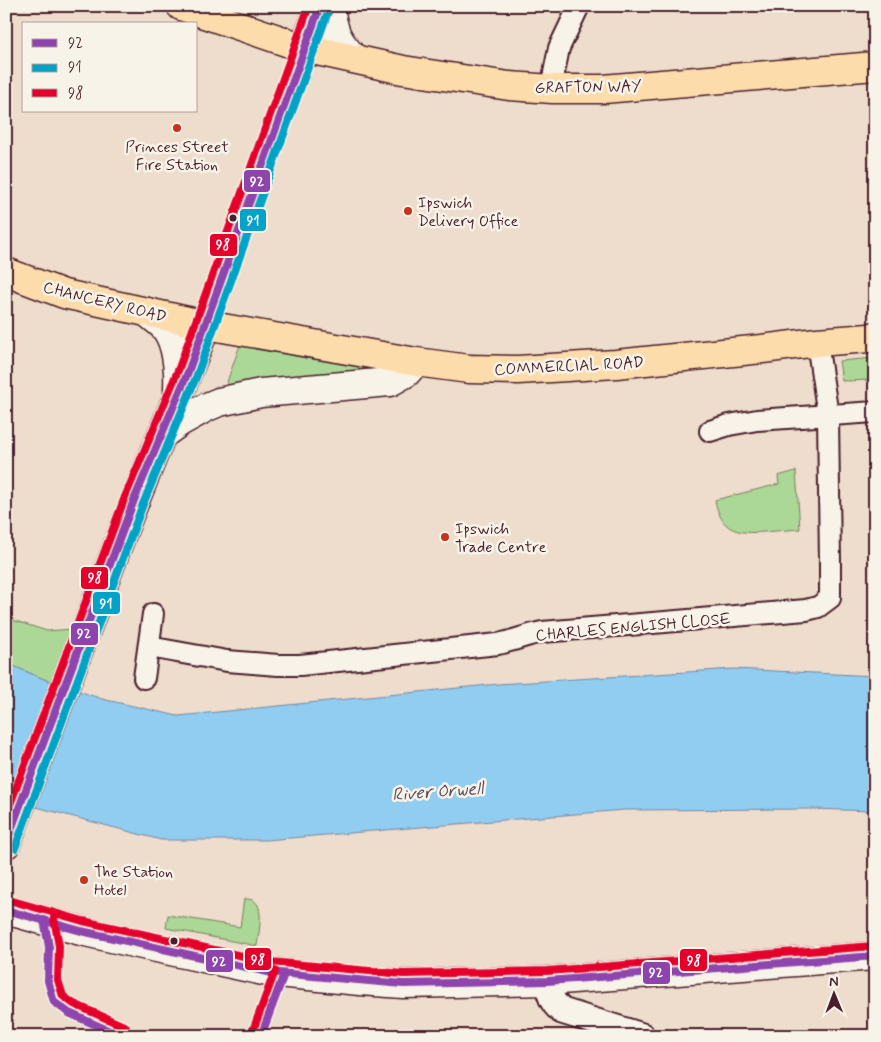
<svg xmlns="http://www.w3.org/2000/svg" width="881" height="1042" font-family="Mynerve,sans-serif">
  <rect width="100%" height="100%" fill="#edc"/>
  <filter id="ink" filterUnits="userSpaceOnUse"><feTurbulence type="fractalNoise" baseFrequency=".02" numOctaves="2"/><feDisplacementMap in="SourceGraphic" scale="10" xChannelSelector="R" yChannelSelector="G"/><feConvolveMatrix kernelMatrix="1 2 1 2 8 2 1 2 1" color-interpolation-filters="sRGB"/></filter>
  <g filter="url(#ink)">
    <g fill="#abd896" stroke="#7a7c60">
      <polygon points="241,342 379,369 380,373 231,390 227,382"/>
      <polygon points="875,358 875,380 842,381 839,361"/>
      <path d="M796,471L800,529C788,530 776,531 764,532C736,534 721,531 715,500L779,484L778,476Z"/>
      <polygon points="6,618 47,631 86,628 74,690 46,680 6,663"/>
      <path d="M244,899C247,899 250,899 252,900C266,904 258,936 257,946L166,928L168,915L240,927Z"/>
    </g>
    <polygon fill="#91cdf1" stroke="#7587a2" points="6,663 46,680 102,699 178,716 498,684 734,669 875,676 875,811 811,809 624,810 266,840 161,840 6,799"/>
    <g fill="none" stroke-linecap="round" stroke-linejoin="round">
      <defs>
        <g id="minor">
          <polyline points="553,89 554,73 559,48 579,6"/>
          <polyline points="206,325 304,48"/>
          <polyline points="710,431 729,425 757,420 875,412"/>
          <path d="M149,647L227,661L278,665H300L498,644C513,641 527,635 542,632L665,622L806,610L818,607L830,598V562L828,416L817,342"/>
          <polyline points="144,678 153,614"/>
        </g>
        <path id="tertiary" d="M547,981C550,994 551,1002 562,1011L642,1036"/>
        <g id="secondary">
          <path d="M330,6C333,31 337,41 355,59"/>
          <polyline points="304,48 320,6"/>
          <path d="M147,312C152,317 160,322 165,328C177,343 179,371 178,390"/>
          <polyline points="163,434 180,422 207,407 219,402 261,393 390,382 406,373 416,362"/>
          <path d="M6,844L120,539C147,467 179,397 206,325"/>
          <polyline points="6,910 81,931 138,944 268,972 360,981 403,984 547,981 875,956"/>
        </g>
        <g id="primary">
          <polyline points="181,6 304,48 403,70 509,86 553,89 603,89 875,66"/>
          <polyline points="6,272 64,294 206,325 416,362 469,369 518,370 616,364 762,349 817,342 869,338 875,336"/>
        </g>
      </defs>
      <use href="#minor" stroke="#4a1f2b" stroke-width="24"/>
      <use href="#tertiary" stroke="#4a1f2b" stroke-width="29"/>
      <use href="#secondary" stroke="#4a1f2b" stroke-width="31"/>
      <use href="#primary" stroke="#4a1f2b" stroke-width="31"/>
      <use href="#minor" stroke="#f7f3e8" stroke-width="20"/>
      <use href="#tertiary" stroke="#f7f3e8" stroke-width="25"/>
      <use href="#secondary" stroke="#f7f3e8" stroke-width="28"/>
      <use href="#primary" stroke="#fddcac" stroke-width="28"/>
      <defs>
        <g id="bus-1">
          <polyline points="6,843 134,500 188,372 320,6"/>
          <polyline points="6,910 81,931 268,972 403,984 547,981 875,956"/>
          <polyline points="44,920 49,947 48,981 54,1002 69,1013 121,1036"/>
          <polyline points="261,1036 284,974"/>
        </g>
        <polyline id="bus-2" points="15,848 143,504 197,375 329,9"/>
        <g id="bus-3">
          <polyline points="6,815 125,497 179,368 309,6"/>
          <polyline points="9,900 83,921 270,962 403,974 547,971 874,946"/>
          <polyline points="54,918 59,946 58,980 63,996 74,1004 126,1027"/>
          <polyline points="252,1033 275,971"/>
        </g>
      </defs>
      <use href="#bus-1" stroke="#f7f3e8" stroke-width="11"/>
      <use href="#bus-2" stroke="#f7f3e8" stroke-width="11"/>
      <use href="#bus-3" stroke="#f7f3e8" stroke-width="11"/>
      <use href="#bus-1" stroke="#8e44ad" stroke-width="8"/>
      <use href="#bus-2" stroke="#04a2c6" stroke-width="8"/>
      <use href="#bus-3" stroke="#e4002b" stroke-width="8"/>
    </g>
  </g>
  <g fill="#c8321e" stroke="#f7f3e8" stroke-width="2">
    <circle cx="177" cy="128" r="5"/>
    <circle cx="408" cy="211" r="5"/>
    <circle cx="445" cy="537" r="5"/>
    <circle cx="84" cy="880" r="5"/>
  </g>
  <g fill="#4a1f2b" stroke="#f7f3e8" stroke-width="2">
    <circle cx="233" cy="218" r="4.5"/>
    <circle cx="174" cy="941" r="4.5"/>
  </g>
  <g text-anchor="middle" stroke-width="5" stroke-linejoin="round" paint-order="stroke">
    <g font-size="16" fill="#4a1f2b" stroke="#f7f3e8">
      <text transform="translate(588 86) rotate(-1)" y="6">GRAFTON WAY</text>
      <text transform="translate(105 301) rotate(14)" y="6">CHANCERY ROAD</text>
      <text transform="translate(569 365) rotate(-3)" y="6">COMMERCIAL ROAD</text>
      <text transform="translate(633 626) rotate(-5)" y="6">CHARLES ENGLISH CLOSE</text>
    </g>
    <g font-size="16" fill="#4a1f2b" stroke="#f7f3e8" text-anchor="start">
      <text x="177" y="152" text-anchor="middle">Princes Street<tspan x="177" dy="18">Fire Station</tspan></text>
      <text x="418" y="208">Ipswich<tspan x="418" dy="18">Delivery Office</tspan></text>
      <text x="455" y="534">Ipswich<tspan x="455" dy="18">Trade Centre</tspan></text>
      <text x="94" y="877">The Station<tspan x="94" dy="18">Hotel</tspan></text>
    </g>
    <g font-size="18" font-style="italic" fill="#5c4a5c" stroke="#f7f3e8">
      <text transform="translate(438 791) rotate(-4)" y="6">River Orwell</text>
    </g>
  </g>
  <g stroke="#f7f3e8" stroke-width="2">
    <rect x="243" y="169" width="28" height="24" rx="5" fill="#8e44ad"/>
    <rect x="239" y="208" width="28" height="24" rx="5" fill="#04a2c6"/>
    <rect x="209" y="233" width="29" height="24" rx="5" fill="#e4002b"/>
    <rect x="80" y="566" width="29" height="24" rx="5" fill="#e4002b"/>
    <rect x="92" y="591" width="29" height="24" rx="5" fill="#04a2c6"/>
    <rect x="70" y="622" width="29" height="24" rx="5" fill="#8e44ad"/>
    <rect x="244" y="947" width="28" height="24" rx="5" fill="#e4002b"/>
    <rect x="679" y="948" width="29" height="24" rx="5" fill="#e4002b"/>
    <rect x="205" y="949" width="29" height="24" rx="5" fill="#8e44ad"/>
    <rect x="642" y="961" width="29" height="24" rx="5" fill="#8e44ad"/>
  </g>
  <g font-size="14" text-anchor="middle" font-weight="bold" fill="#fff">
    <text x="257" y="186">92</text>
    <text x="253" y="225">91</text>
    <text x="223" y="249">98</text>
    <text x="95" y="582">98</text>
    <text x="106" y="608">91</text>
    <text x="84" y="638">92</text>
    <text x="258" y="964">98</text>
    <text x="694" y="965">98</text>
    <text x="219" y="966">92</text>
    <text x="656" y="977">92</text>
  </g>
  <rect width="881" height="1042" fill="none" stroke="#f7f3e8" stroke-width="25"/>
  <rect x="12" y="12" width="856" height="1017" fill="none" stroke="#4a1f2b" stroke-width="2" filter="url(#ink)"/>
  <rect x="22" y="22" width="175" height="90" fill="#f7f3e8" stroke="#b29e9c"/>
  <rect x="32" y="39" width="25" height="8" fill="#8e44ad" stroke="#b29e9c"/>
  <text x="68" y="48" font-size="15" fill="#4a1f2b">92</text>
  <rect x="32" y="64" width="25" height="8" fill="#04a2c6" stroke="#b29e9c"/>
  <text x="68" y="72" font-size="15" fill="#4a1f2b">91</text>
  <rect x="32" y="89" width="25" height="8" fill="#e4002b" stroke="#b29e9c"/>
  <text x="68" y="98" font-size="15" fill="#4a1f2b">98</text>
  <g transform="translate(834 994) rotate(359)" stroke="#f7f3e8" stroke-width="4" paint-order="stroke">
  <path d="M0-4L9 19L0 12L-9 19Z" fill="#4a1f2b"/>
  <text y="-8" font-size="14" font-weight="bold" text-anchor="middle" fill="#4a1f2b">N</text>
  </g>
</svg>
